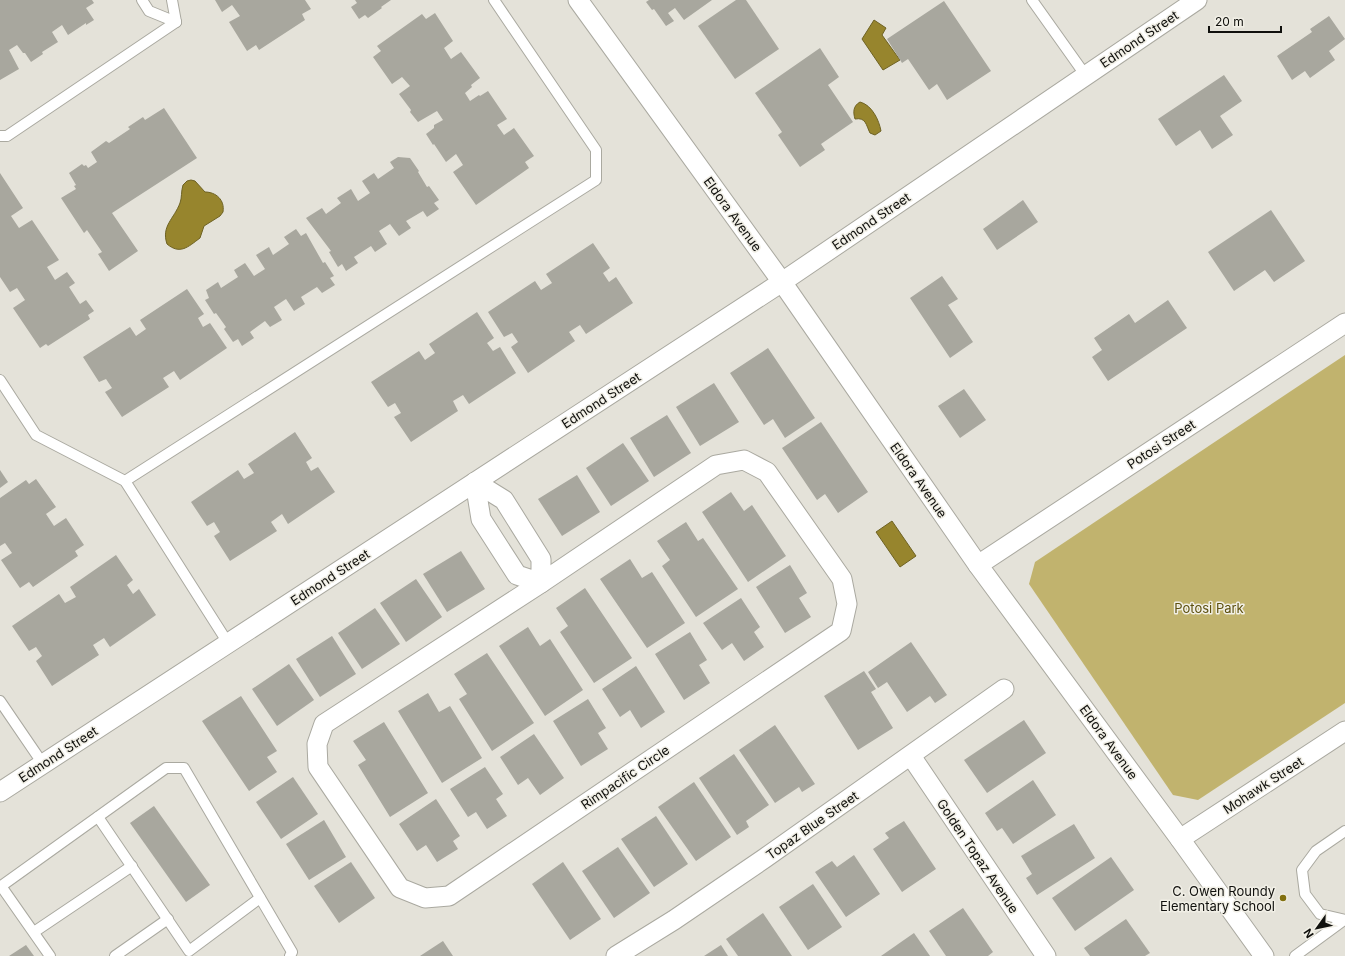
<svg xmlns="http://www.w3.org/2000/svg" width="1345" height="956" font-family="Inter,sans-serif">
  <rect width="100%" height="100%" fill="#e4e2d9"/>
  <polygon fill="#c1b36e" points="1345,355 1345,703 1198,800 1173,795 1029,584 1035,562"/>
  <g fill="#97852d" stroke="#6e6223">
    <polygon points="874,20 886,28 882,35 900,60 883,70 862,39"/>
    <path d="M860,102C872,105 879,120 881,131L875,135L870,133C866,125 866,117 855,119C853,112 853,106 860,102Z"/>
    <path d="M191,180L195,181L205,192C216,192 225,200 223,212L220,216L204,226L200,238C188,247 180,255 167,244C161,226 174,219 180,203C182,198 181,191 183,185L187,181Z"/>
    <polygon points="892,521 916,556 900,567 876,532"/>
  </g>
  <g fill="#a8a79e">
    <polygon points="0,0 92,0 94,3 86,8 94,20 86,25 86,23 68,35 62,25 52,32 58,42 42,52 43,54 31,62 25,53 23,53 17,45 9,50 19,69 0,80"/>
    <polygon points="215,0 305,0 311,9 302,14 305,20 259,50 256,45 247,51 229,22 240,16 232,5 222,12"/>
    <polygon points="355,0 391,0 381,7 382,8 368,18 365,15 359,19 351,7 357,3"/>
    <polygon points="649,0 712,0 684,20 675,8 668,13 674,21 666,26 654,9 652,10 646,2"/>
    <polygon points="736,0 746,0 779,49 735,79 698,26"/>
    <polygon points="944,1 991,71 947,100 937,84 929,90 908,59 902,63 887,39"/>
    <polygon points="435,13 453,41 444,48 451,59 461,52 480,78 471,85 472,87 465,93 470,101 479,95 480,96 488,91 507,119 497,125 504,135 514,128 534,156 525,162 529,168 476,205 453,172 463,165 456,154 446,162 434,144 433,145 426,134 434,128 434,125 443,120 437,111 418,122 410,112 411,110 399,94 410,86 402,77 392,84 373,57 381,51 377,46 422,14 426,19"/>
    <polygon points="1329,16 1345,39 1329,51 1335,60 1310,78 1305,71 1292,80 1277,56 1312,32 1310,29"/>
    <polygon points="820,48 839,77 828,85 853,122 821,144 825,150 800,167 778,135 782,132 755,93"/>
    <polygon points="1224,75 1242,101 1220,116 1233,135 1212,149 1200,130 1176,146 1158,119"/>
    <polygon points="164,108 197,158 112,213 138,251 109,271 98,254 102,252 87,230 84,233 61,198 76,189 74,186 76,185 69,173 82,164 84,166 86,165 88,168 97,162 91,152 106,141 109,143 130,129 128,127 143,117 145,120"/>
    <polygon points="398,157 410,158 419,171 418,172 427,187 429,186 439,200 434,203 439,209 427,217 423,211 406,221 411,228 399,236 390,224 379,231 387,244 375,252 371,246 354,257 358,263 346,271 342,264 338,267 329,252 331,251 306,218 322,208 326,214 341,203 337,198 351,189 358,201 370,193 362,181 374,173 378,179 394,168 390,162"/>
    <polygon points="0,173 23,208 11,216 19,228 32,220 59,260 47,267 55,280 67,272 75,283 69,287 80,304 86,300 94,311 88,315 90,319 48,346 46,344 40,348 13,308 25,300 17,288 10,292 0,277"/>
    <polygon points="1023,200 1038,222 997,250 983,229"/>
    <polygon points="1271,210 1305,261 1274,282 1265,270 1234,291 1208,252"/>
    <polygon points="296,229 301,236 306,233 323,263 325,262 334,276 330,278 335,285 322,293 317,287 301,297 305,304 294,311 286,299 274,307 282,320 270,327 265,321 250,332 254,338 242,346 238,339 233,342 224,329 226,327 216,313 214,314 205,300 209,298 206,290 218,282 221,288 238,277 234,270 245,263 254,276 265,269 256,255 269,247 273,255 289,244 284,237"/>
    <polygon points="593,243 610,268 603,273 609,282 616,277 633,303 586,334 580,325 569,332 575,341 528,373 511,347 518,342 512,333 504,337 488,312 535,281 541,290 552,283 546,274"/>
    <polygon points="942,276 958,299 948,305 973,342 950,358 910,298"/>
    <polygon points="187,289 204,314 198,318 203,327 210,323 227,348 180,380 174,371 163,378 169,387 122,417 105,392 112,388 106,379 99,382 83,357 130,327 136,336 146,329 140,320"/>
    <polygon points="1168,300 1187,328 1108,381 1092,357 1102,350 1094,338 1129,314 1135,323"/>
    <polygon points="477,312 494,338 487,343 493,351 500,347 516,373 469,404 463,395 453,401 458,411 411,442 394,417 401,413 395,403 388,407 371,382 419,351 425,360 435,353 429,344"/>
    <polygon points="768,348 815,418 785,438 773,419 764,425 730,373"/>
    <polygon points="714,383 739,422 700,446 676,407"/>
    <polygon points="964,389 986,420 960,438 938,406"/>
    <polygon points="667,415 691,453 654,477 630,438"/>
    <polygon points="821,422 868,492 838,513 825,494 817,500 782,448"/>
    <polygon points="295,432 312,458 306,462 311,471 318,467 335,492 288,524 282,514 271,522 277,531 230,561 214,536 220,532 214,522 207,526 191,502 238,470 244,479 254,473 248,464"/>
    <polygon points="623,443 649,481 611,506 586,468"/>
    <polygon points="0,470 8,482 0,488"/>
    <polygon points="577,475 600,512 562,536 538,499"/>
    <polygon points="36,479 56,507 46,514 54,526 66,518 84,545 75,551 78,556 33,587 29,582 20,588 1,560 12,553 5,543 0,546 0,498 26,480 29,484"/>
    <polygon points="731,492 744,511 752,505 786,556 748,582 702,512"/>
    <polygon points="686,522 698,541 703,538 738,589 696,617 662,566 670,560 657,541"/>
    <polygon points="461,551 485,589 447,612 423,574"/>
    <polygon points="116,555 133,580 127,585 133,594 139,589 156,615 110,647 104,638 93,645 99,655 52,686 36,661 42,656 36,647 29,651 12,626 59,594 65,603 76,597 70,587"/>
    <polygon points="630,559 642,578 652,572 685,623 647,648 600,579"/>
    <polygon points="790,565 807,593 799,598 811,617 785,633 756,587"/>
    <polygon points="416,579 442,617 406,642 380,603"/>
    <polygon points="585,588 632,658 594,683 560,632 568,626 556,608"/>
    <polygon points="741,598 760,627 754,632 764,647 744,661 732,643 722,650 703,623"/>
    <polygon points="375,608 400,644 362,669 338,633"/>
    <polygon points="528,627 540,646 550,639 583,690 545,716 499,646"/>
    <polygon points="690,632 707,660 699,665 710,683 684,700 655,654"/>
    <polygon points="332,636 356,674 320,697 296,659"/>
    <polygon points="911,642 947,695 935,703 930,696 907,712 887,682 878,688 868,672"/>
    <polygon points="487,653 534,723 492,751 459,699 467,694 454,674"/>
    <polygon points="289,664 314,700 277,726 252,689"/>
    <polygon points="636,666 665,712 641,728 630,710 620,717 602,689"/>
    <polygon points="864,671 876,689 871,692 893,728 858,750 824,696"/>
    <polygon points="428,693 439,712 450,706 482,758 442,783 398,711"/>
    <polygon points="241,696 277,751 267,757 277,772 249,791 202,721"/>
    <polygon points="588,699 606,728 598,733 608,749 581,766 553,721"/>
    <polygon points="1024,720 1046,753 987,793 964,760"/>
    <polygon points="384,722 428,793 390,817 358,765 366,760 353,741"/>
    <polygon points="775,725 815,784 802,792 799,787 775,803 739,750"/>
    <polygon points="534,734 564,778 540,795 528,778 518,785 500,757"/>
    <polygon points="734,754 769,805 746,821 749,827 737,835 699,778"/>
    <polygon points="485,767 503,794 496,799 507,816 487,829 476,812 468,817 450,789"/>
    <polygon points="293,777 318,814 281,839 256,802"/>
    <polygon points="1033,780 1056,815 1013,844 1002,828 997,831 985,813"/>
    <polygon points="694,782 731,837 696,861 658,807"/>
    <polygon points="436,799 460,836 453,841 458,849 437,862 426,845 417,851 399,824"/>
    <polygon points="154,806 210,885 186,902 130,823"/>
    <polygon points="656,816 688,864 654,887 621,839"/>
    <polygon points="324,820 346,857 309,880 286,844"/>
    <polygon points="904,821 936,869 902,892 873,849 889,838 885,833"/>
    <polygon points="1074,824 1095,858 1037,895 1026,878 1032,874 1021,856"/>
    <polygon points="618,847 650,893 614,918 582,871"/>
    <polygon points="854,855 880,894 846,917 815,872 832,861 837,867"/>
    <polygon points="1111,857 1134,890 1075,931 1052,898"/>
    <polygon points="351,862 375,898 339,923 314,886"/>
    <polygon points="563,862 601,919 570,940 532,884"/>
    <polygon points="813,884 842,927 808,950 779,907"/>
    <polygon points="963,908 993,952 988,956 946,956 929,931"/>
    <polygon points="763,913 792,956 738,956 726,939"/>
    <polygon points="1126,919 1150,953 1145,956 1090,956 1084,948"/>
    <polygon points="914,933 930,956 881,956"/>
    <polygon points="443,941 453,956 420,956"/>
    <polygon points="26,945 34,956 9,956"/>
    <polygon points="721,945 728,956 704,956"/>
  </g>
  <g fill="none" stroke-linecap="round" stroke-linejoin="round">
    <defs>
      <g id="lane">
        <polyline points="142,0 149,11 176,22"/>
        <polyline points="172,0 176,22"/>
        <polyline points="1032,0 1086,76"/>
        <polyline points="0,136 7,136 176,22"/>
        <polyline points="0,380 36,435 125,481 228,643"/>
        <polyline points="125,481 596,180 596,150 494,0"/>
        <polyline points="0,701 43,764"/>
        <polyline points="98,817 189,951 260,898"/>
        <polyline points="1345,831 1316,851 1302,870 1305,894 1320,914 1345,920"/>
        <polyline points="1,886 50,956"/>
        <polyline points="0,887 166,768 184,768 292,952 290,956"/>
        <polyline points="34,932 132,866"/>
        <polyline points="115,956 168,919"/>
        <polyline points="1295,956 1344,920"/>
      </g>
      <g id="street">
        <polyline points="578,0 782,282 978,565 1180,839 1264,956"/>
        <polygon points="744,460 767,472 842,579 847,604 841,631 449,896 425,898 400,888 318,767 317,744 324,724 541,583 716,465"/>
        <polygon points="475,482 504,500 541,559 541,583 517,575 481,519"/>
        <polyline points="978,565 1345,323"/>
        <polyline points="911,756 1046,956"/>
        <polyline points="0,792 782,282 1197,0"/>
        <polyline points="1180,839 1345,731"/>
        <polyline points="616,956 674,920 765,858 1004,689"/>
      </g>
    </defs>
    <use href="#lane" stroke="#aaa9a0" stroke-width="12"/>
    <use href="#street" stroke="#aaa9a0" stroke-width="21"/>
    <use href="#lane" stroke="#fff" stroke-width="10"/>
    <use href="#street" stroke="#fff" stroke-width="19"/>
  </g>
  <circle fill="#827010" stroke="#f1efe6" stroke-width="1.5" cx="1283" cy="898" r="4"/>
  <g text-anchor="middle" stroke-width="3" stroke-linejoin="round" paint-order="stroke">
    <g font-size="13" fill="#10100d" stroke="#f1efe6">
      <text transform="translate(1139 39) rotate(-34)" y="5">Edmond Street</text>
      <text transform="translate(733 214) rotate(54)" y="5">Eldora Avenue</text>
      <text transform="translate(871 221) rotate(-34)" y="5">Edmond Street</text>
      <text transform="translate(601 400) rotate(-33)" y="5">Edmond Street</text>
      <text transform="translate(1161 444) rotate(-33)" y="5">Potosi Street</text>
      <text transform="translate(919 480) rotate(55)" y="5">Eldora Avenue</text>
      <text transform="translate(330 577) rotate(-33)" y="5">Edmond Street</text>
      <text transform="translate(1109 742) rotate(54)" y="5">Eldora Avenue</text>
      <text transform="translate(58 754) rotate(-33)" y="5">Edmond Street</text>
      <text transform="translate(625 777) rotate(-34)" y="5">Rimpacific Circle</text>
      <text transform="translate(1263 785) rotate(-33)" y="5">Mohawk Street</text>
      <text transform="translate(812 825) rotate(-35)" y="5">Topaz Blue Street</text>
      <text transform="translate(978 856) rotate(56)" y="5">Golden Topaz Avenue</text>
    </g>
    <g font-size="13" fill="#5d500e" stroke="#f1efe6">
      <text x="1209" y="613">Potosi Park</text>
    </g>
    <g font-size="13" fill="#10100d" stroke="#f1efe6" text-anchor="end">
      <text x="1275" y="896">C. Owen Roundy<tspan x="1275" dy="15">Elementary School</tspan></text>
    </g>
  </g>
  <g transform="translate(1317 928) rotate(237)" stroke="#f1efe6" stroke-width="3" paint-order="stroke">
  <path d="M0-3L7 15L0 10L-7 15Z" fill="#10100d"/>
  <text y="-6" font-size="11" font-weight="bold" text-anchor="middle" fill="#10100d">N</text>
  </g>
  <path d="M1209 26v6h72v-6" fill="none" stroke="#10100d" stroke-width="2"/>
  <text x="1215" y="26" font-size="12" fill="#10100d" stroke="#f1efe6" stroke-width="3" paint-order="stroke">20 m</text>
</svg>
